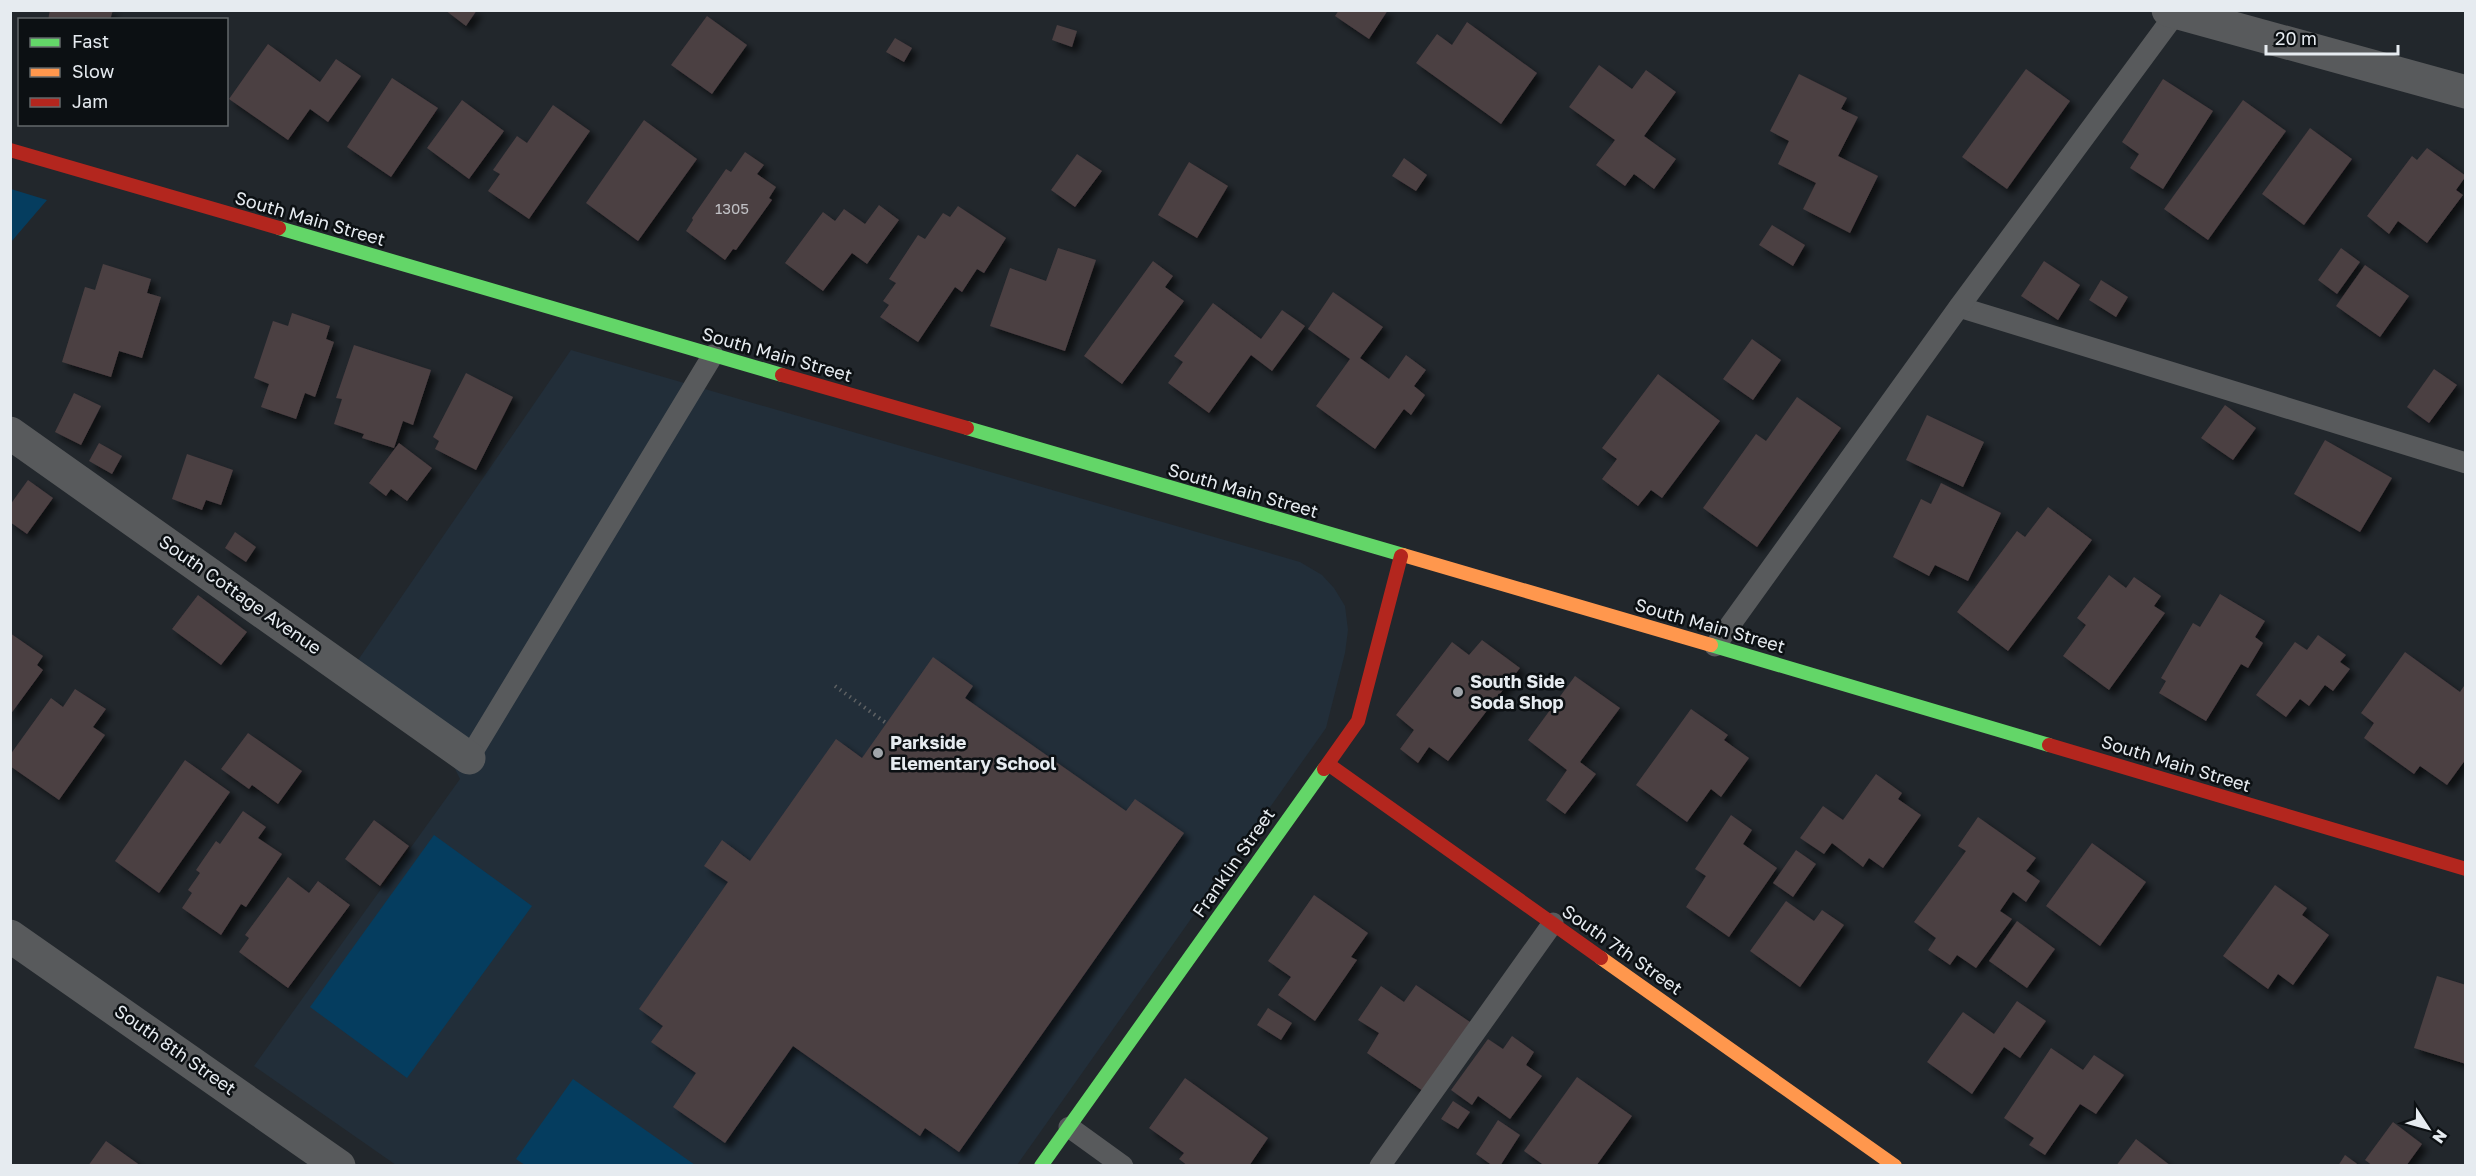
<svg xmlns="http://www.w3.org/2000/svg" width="2476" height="1176" font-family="'Golos Text',sans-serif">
  <defs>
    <filter id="shadow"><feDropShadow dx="5.5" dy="5.5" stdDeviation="3" flood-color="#0009"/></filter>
  </defs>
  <rect width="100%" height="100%" fill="#22272c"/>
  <polygon fill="#222e39" points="571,350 1300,562 1322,575 1334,588 1345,606 1348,630 1345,653 1326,728 1017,1165 396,1165 254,1066 460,779 428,714 356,663"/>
  <g fill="#053d5f">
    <polygon points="11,189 47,200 11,242 10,189"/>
    <polygon points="434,835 532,906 407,1078 310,1007"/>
    <polygon points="573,1079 695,1165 525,1165 516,1159"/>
  </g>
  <g fill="#4c3f42" filter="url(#shadow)">
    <polygon points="50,10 113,10 110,20 48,20"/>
    <polygon points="445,10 477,10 466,26"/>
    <polygon points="1339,10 1388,10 1369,39 1335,16"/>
    <polygon points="707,16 747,45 712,94 671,65"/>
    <polygon points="1467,22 1537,73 1501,124 1416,63 1437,34 1452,45"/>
    <polygon points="1057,25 1077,31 1072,47 1052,40"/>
    <polygon points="895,38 912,48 904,62 886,52"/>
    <polygon points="268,44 320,82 336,59 361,76 328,122 310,109 288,140 229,99"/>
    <polygon points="1599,65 1632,89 1646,70 1676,92 1644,136 1676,159 1654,189 1634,174 1625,186 1596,165 1615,140 1569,107"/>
    <polygon points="2026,69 2070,101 2007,189 1962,157"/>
    <polygon points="1799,74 1847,98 1841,109 1858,117 1838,156 1878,176 1850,233 1803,209 1816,183 1778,164 1789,141 1770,131"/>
    <polygon points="392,78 438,108 391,177 347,147"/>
    <polygon points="2163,79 2213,111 2163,189 2130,168 2139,154 2122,142"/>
    <polygon points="462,100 504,131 469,179 427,148"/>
    <polygon points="2243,100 2286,131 2208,240 2164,209"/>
    <polygon points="553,105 590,131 529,219 488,191 500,174 493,170 517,136 527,143"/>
    <polygon points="644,120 697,159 638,241 586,203"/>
    <polygon points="2310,128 2352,159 2304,225 2262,194"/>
    <polygon points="2427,148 2466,176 2456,190 2463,195 2427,243 2398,221 2389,234 2367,216 2412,156 2417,160"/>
    <polygon points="745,152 764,165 757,174 776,187 769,198 772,200 736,250 733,249 725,260 686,231 693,220 692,218 726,169 731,172"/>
    <polygon points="1077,154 1102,171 1075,207 1051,190"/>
    <polygon points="1404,158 1427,175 1416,191 1392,176"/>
    <polygon points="1189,162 1228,186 1197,238 1158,215"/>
    <polygon points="879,205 899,220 867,264 852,253 823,291 785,263 823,212 835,221 844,209 865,224"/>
    <polygon points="958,206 1006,238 984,273 977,269 962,292 955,287 918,342 880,317 889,305 883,301 896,283 889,279 918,235 925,239 943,213 950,217"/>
    <polygon points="1772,225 1805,245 1793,266 1759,245"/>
    <polygon points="1058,248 1096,260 1065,351 990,326 1010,268 1046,281"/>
    <polygon points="2341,248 2360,262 2337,294 2318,280"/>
    <polygon points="1153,261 1173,276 1165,287 1184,301 1122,384 1084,356"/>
    <polygon points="2044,261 2080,285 2058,320 2021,296"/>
    <polygon points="103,264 151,279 147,293 161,297 142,358 119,351 111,377 62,362 85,287 95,290"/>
    <polygon points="2365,265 2409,296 2380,337 2336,306"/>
    <polygon points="2101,280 2128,297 2116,317 2089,300"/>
    <polygon points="1333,292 1383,327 1360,358 1389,379 1406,355 1426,370 1414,386 1425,395 1411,415 1404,409 1375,449 1316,406 1350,359 1308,329"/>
    <polygon points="1213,303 1261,339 1282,310 1305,326 1272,371 1251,355 1209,413 1168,383 1183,362 1174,356"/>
    <polygon points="292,313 330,326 326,339 334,342 315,397 305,393 296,419 261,407 269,384 254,378 273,321 288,326"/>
    <polygon points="1752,339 1781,360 1753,400 1723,379"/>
    <polygon points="354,345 431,370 413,425 403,421 394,448 362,438 364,434 334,424 342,399 336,398"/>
    <polygon points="2434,369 2457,385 2429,423 2407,407"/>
    <polygon points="466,373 513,397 476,470 435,449 439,441 433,437"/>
    <polygon points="1658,374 1720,421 1662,498 1651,490 1638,506 1602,479 1617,459 1602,448"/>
    <polygon points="74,393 101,406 81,445 55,432"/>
    <polygon points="1797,397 1841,428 1757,547 1703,508 1756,434 1766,441"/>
    <polygon points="2225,405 2256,428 2233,460 2201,438"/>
    <polygon points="1927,415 1984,442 1963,487 1906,460"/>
    <polygon points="2325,440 2392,478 2360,532 2294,494"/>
    <polygon points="99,443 122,456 112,474 89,461"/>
    <polygon points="399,443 432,468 407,501 391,489 386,496 369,483"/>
    <polygon points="187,454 233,470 221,505 206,500 202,510 172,499"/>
    <polygon points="28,480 53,498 27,534 10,522 10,505"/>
    <polygon points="1941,483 2001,513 1968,581 1935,565 1929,576 1893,557 1921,499 1931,504"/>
    <polygon points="2048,507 2092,540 2008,651 1957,612 2017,531 2025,537"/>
    <polygon points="235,532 256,547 246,562 225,548"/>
    <polygon points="2109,575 2126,588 2134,577 2161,596 2154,606 2165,613 2109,690 2063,656 2086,625 2077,618"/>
    <polygon points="2220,594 2265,621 2255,637 2263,643 2248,668 2241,664 2206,721 2159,693 2166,681 2161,678 2193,623 2200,627"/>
    <polygon points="198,595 247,632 221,665 172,629"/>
    <polygon points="10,633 43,656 37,665 43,670 10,715"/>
    <polygon points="2318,635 2346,655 2340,662 2350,669 2333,691 2325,685 2309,706 2300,699 2286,717 2256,695 2295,642 2307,650"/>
    <polygon points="1482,640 1520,668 1448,761 1429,747 1418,763 1400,749 1414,730 1396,715 1452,642 1469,655"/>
    <polygon points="2405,652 2460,692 2466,683 2466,759 2447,785 2420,766 2414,774 2364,738 2374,723 2361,713"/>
    <polygon points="933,657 973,686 965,698 1126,811 1135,799 1184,833 959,1152 925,1128 920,1136 793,1046 725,1143 673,1107 696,1073 651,1042 663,1026 639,1009 728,882 704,866 722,840 750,861 836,739 862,758"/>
    <polygon points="1575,676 1620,708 1580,762 1596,774 1565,814 1546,800 1567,770 1528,740"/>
    <polygon points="75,689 106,709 93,727 105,735 59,800 10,766 10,755 51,698 63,707"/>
    <polygon points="1691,709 1728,735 1724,740 1749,758 1721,797 1711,789 1687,822 1636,785"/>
    <polygon points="248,733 302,771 278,804 252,785 249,789 221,769"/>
    <polygon points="185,760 230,792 159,893 115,861"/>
    <polygon points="1876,774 1902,793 1898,799 1921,815 1883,868 1869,858 1863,867 1832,843 1824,854 1800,838 1823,806 1843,820"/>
    <polygon points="243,811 266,827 258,838 282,854 246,907 241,904 221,935 182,908 192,893 188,890 200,873 196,870 216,841 220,844"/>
    <polygon points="1731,815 1752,830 1743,844 1777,868 1729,937 1686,907 1706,876 1695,869"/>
    <polygon points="1978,817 2036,858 2026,871 2040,881 2026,902 2013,892 2000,911 2012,919 1976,968 1957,955 1950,965 1928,950 1936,938 1914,922 1966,851 1958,846"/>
    <polygon points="374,820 409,846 380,886 345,859"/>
    <polygon points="2092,843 2146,882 2100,946 2046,906"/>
    <polygon points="1796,850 1816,864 1793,897 1773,883"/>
    <polygon points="288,877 309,893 318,881 350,905 288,988 239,952 249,938 245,935"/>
    <polygon points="2275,885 2307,908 2302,915 2329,935 2293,985 2278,974 2268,989 2223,956"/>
    <polygon points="1314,895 1368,933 1351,957 1357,960 1315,1021 1278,995 1291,977 1268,961"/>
    <polygon points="1786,901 1814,921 1822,910 1844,925 1800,987 1750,951"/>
    <polygon points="2017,921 2055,949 2027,988 1989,961"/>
    <polygon points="2437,976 2466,985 2466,1064 2414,1048"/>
    <polygon points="1416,985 1470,1022 1423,1091 1367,1053 1379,1033 1358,1020 1381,986 1404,1002"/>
    <polygon points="2017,1001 2046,1021 2020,1058 2004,1047 1972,1094 1927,1062 1963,1012 1994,1034"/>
    <polygon points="1268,1008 1292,1023 1281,1040 1257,1025"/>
    <polygon points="1512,1036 1534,1052 1526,1065 1542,1076 1510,1119 1478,1096 1472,1105 1451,1090 1488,1039 1503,1049"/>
    <polygon points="2051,1048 2083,1070 2094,1055 2124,1075 2096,1114 2080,1104 2045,1155 2029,1145 2034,1138 2004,1118"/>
    <polygon points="1577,1077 1632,1116 1596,1166 1545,1166 1524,1151"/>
    <polygon points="1185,1078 1268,1138 1249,1166 1188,1166 1179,1159 1184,1153 1149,1128"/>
    <polygon points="1453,1101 1470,1112 1458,1129 1441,1119"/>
    <polygon points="1498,1120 1520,1135 1500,1166 1493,1166 1476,1154"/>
    <polygon points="2393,1122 2422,1144 2406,1166 2373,1166 2365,1160"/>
    <polygon points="2136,1139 2171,1166 2116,1166"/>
    <polygon points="106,1141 141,1166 88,1166"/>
    <polygon points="2345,1155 2360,1166 2338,1166"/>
  </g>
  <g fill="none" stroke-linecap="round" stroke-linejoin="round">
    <polyline stroke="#5e6163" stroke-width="4" stroke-dasharray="1.5 4.5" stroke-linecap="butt" points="835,686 886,723"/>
    <g stroke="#585a5c" stroke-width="21">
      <polyline points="1959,307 2466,463"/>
      <polyline points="1715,646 1959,307 2176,13"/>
      <polyline points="469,758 713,355"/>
      <polyline points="1069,1127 1123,1166"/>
      <polyline points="1380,1166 1553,923"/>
    </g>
    <g stroke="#585a5c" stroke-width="33">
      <polyline points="2168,10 2466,92"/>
      <polyline points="10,433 469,758"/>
      <polyline points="10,936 339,1166"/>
    </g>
    <g stroke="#63d668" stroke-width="14">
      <polyline points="279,228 782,375"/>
      <polyline points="967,428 1403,555"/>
      <polyline points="1711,645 2049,745"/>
      <polyline points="1041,1166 1324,769"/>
    </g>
    <g stroke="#ff974d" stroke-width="14">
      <polyline points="1403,555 1711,645"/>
      <polyline points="1601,958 1895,1166"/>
    </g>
    <g stroke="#b3261e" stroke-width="14">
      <polyline points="10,150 279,228"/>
      <polyline points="782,375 967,428"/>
      <polyline points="2049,745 2466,869"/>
      <polyline points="1328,764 1601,958"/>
      <polyline points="1324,769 1358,721 1401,556"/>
    </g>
  </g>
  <g fill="#a1a6ab" stroke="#0c1013" stroke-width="2">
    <circle cx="1458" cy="692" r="6"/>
    <circle cx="878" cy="753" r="6"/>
  </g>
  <g text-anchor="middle" stroke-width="5" stroke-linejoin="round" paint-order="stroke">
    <g font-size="15" fill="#c0c0c4">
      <text x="732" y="214">1305</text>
    </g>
    <g font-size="18" fill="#e6ebf0" stroke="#0c1013">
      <text transform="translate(310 219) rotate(16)" y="6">South Main Street</text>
      <text transform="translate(777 355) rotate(16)" y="6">South Main Street</text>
      <text transform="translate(1243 491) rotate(16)" y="6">South Main Street</text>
      <text transform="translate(240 595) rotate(35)" y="6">South Cottage Avenue</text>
      <text transform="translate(1710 626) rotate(16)" y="6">South Main Street</text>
      <text transform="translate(2176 764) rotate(17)" y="6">South Main Street</text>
      <text transform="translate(1234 863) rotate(-55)" y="6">Franklin Street</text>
      <text transform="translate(1622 950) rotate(35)" y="6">South 7th Street</text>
      <text transform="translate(175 1050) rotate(35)" y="6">South 8th Street</text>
    </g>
    <g font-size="18" font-weight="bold" fill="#e6ebf0" stroke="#0c1013" text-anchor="start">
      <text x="1470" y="688">South Side<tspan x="1470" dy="21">Soda Shop</tspan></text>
      <text x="890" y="749">Parkside<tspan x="890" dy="21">Elementary School</tspan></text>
    </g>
  </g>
  <rect width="2476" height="1176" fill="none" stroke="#e6ebf0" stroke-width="24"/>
  <rect x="18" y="18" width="210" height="108" fill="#0c1013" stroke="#63686b" stroke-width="1.5"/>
  <rect x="30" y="38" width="30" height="9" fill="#63d668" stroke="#63686b" stroke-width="1.5"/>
  <text x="72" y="48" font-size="18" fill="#e6ebf0">Fast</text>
  <rect x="30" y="68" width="30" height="9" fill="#ff974d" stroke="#63686b" stroke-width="1.5"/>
  <text x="72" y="78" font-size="18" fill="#e6ebf0">Slow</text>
  <rect x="30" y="98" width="30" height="9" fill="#b3261e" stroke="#63686b" stroke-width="1.5"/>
  <text x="72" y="108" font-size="18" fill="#e6ebf0">Jam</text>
  <g transform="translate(2428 1128) rotate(126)" stroke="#0c1013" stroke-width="4.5" paint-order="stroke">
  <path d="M0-4.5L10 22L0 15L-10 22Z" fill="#e6ebf0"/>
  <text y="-9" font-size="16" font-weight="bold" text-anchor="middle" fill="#e6ebf0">N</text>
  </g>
  <path d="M2266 45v9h132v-9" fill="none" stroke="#e6ebf0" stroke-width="3"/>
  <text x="2275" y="45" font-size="18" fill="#e6ebf0" stroke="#0c1013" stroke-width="4.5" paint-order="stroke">20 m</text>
</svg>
